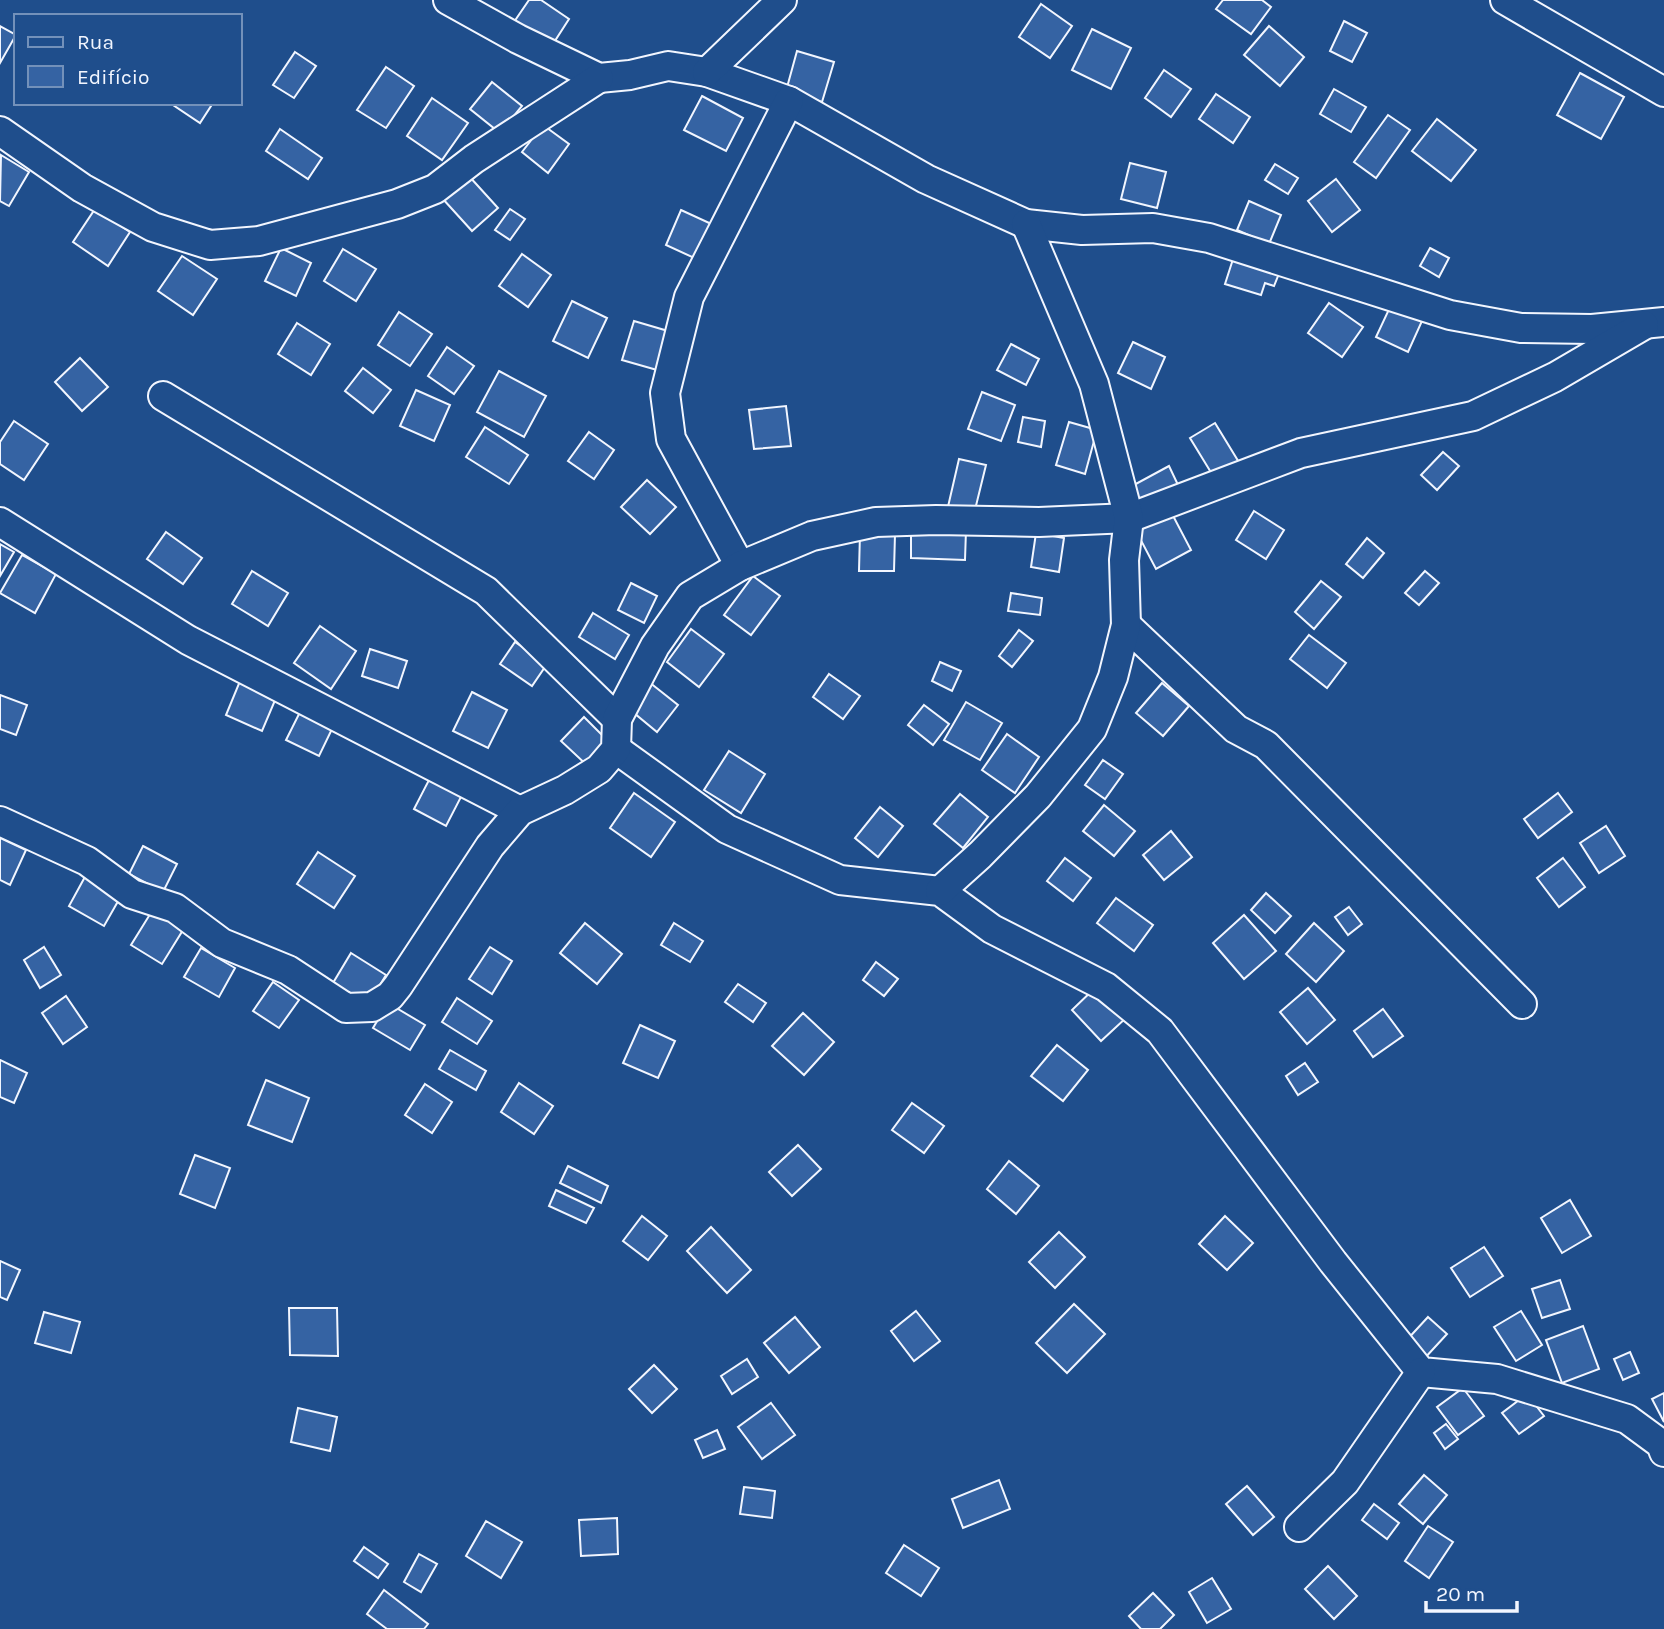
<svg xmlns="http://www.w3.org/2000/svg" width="1664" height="1629" font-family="Karla,sans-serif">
  <rect width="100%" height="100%" fill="#1f4e8c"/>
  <g fill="#3563a3" stroke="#f2f6ff" stroke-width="2">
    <polygon points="529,0 541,0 569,19 551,47 514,22"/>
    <polygon points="1223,0 1262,0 1271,7 1251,34 1216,9"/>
    <polygon points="1041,4 1072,26 1050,58 1019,37"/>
    <polygon points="1344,21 1367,33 1352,62 1330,51"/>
    <polygon points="0,26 16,35 0,63"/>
    <polygon points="1269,26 1304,57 1280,86 1244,55"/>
    <polygon points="1092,29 1131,48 1111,89 1072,70"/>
    <polygon points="797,51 834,62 822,102 786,91"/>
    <polygon points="295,52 316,66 294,98 273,85"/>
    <polygon points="386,67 414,86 386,128 357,110"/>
    <polygon points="1164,70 1191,89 1171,117 1145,98"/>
    <polygon points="1580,73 1624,97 1601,139 1557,115"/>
    <polygon points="492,82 522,106 500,133 470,109"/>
    <polygon points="1334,89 1366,107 1351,132 1320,114"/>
    <polygon points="1216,94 1250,117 1233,143 1199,119"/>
    <polygon points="702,96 743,118 726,151 684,130"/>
    <polygon points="432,98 468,123 442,160 407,136"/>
    <polygon points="170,103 206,103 211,106 200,123"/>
    <polygon points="1388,115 1410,130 1376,178 1354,162"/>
    <polygon points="1437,119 1476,150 1451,181 1412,151"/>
    <polygon points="543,125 569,144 548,173 522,152"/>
    <polygon points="280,129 322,158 308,179 266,151"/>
    <polygon points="1,155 29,172 9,206 0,201"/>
    <polygon points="1130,163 1166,172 1157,208 1121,199"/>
    <polygon points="1275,164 1298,178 1288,194 1265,180"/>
    <polygon points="468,175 498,208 472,231 442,198"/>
    <polygon points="1336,179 1360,210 1332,232 1308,201"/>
    <polygon points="1249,201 1281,215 1269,244 1237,230"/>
    <polygon points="95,209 130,232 108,266 73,242"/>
    <polygon points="510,209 525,219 510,240 495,230"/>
    <polygon points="681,210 718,227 703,262 666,245"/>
    <polygon points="281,248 311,263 296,296 265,281"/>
    <polygon points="1430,248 1449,258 1439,277 1420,266"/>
    <polygon points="343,249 376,269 356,301 324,281"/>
    <polygon points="522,254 551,275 528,307 499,286"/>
    <polygon points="182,256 217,279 193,315 158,291"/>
    <polygon points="1234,256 1280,271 1274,286 1265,283 1261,295 1225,284"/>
    <polygon points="572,301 607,318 588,358 553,341"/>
    <polygon points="1329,303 1363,327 1342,357 1308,333"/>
    <polygon points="1391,305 1422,321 1408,352 1376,337"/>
    <polygon points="399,312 432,334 410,366 378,345"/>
    <polygon points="634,321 668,331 657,370 622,360"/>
    <polygon points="297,323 330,344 311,375 278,354"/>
    <polygon points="1133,342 1165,357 1151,389 1118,373"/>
    <polygon points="1011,344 1039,359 1026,385 997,370"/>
    <polygon points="447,347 474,366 454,394 428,376"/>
    <polygon points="80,358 108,387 82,411 55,382"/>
    <polygon points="363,368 391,390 373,413 345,391"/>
    <polygon points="499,371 546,396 524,437 477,412"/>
    <polygon points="416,390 450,405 434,441 400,426"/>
    <polygon points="982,392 1015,405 1001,441 968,429"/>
    <polygon points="786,406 791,446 754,449 749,410"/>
    <polygon points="1023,417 1045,421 1041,447 1018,442"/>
    <polygon points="14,421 48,444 24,480 0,464 0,442"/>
    <polygon points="1069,422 1097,430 1085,474 1056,465"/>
    <polygon points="1215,423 1240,464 1215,479 1190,438"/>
    <polygon points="485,427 528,455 509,484 466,457"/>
    <polygon points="589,432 614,450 594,479 568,461"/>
    <polygon points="1443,452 1459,466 1437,490 1421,475"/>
    <polygon points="959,459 986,465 973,518 947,511"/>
    <polygon points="1169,466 1179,487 1141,506 1132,486"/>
    <polygon points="647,480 676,507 650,534 621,507"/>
    <polygon points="1170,510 1191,550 1156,569 1135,529"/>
    <polygon points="1254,511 1284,530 1266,559 1236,540"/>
    <polygon points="911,528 966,530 965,560 911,558"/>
    <polygon points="166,532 202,558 183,584 147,559"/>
    <polygon points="860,533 895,534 894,571 859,571"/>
    <polygon points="1036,533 1064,538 1059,572 1031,567"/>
    <polygon points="1367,538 1384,553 1363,578 1346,564"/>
    <polygon points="0,544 14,552 0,576"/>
    <polygon points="22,555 56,574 35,613 0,593"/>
    <polygon points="252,571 288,593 268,626 232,604"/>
    <polygon points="1425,571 1439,583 1419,605 1405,593"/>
    <polygon points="753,576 780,596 751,635 724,615"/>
    <polygon points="1321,581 1341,597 1314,629 1295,612"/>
    <polygon points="631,583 657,596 644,623 618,610"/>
    <polygon points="1011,593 1042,598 1040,615 1008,611"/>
    <polygon points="593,613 629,635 615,659 579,637"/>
    <polygon points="320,626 356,651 331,689 294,663"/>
    <polygon points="691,629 724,654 699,687 667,662"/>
    <polygon points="1019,630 1033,641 1012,667 999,656"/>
    <polygon points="1309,635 1346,663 1327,688 1290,659"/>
    <polygon points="515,642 547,664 532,686 500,664"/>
    <polygon points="370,649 407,661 398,688 362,676"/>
    <polygon points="940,662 961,671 952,691 932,681"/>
    <polygon points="829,674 860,696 843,719 813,697"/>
    <polygon points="240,681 276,698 262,731 226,715"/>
    <polygon points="649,682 678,705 657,732 628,708"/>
    <polygon points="1162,683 1189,706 1163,736 1136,713"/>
    <polygon points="472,692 507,710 488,748 453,731"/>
    <polygon points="0,695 27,705 16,735 0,729"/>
    <polygon points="966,702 1002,723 980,760 944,740"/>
    <polygon points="924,705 949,724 933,745 908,725"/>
    <polygon points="300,712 333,727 319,756 286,740"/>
    <polygon points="584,717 613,746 591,769 561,741"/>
    <polygon points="1007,734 1039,757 1015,793 982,770"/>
    <polygon points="729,751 765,774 741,813 704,790"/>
    <polygon points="1103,760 1123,774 1105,799 1085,785"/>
    <polygon points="430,778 462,795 446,826 414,809"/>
    <polygon points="634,793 675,822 651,857 610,828"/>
    <polygon points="1558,793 1572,812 1538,838 1524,819"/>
    <polygon points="960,794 988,817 963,848 934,824"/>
    <polygon points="1104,805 1135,831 1114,856 1083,831"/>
    <polygon points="880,807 903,826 878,857 855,838"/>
    <polygon points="1606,826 1625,856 1599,873 1580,843"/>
    <polygon points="1171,831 1192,857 1164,880 1143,855"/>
    <polygon points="0,838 26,850 10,885 0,880"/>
    <polygon points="143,846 177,864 163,892 129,874"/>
    <polygon points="318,852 355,876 334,908 297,884"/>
    <polygon points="1065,858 1091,878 1073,901 1047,881"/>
    <polygon points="1563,858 1585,887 1559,907 1537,878"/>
    <polygon points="86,875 121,896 104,926 69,906"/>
    <polygon points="1266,893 1291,916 1275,933 1251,910"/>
    <polygon points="1116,898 1153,925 1134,951 1097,923"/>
    <polygon points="1349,907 1362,924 1348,935 1335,917"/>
    <polygon points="152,911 183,930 162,964 131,945"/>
    <polygon points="1244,915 1276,951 1244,979 1213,943"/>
    <polygon points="585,923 622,954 597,984 560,953"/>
    <polygon points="674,923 703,941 690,962 661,945"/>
    <polygon points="1314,923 1344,951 1316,982 1286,954"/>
    <polygon points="44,947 61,975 40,988 24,960"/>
    <polygon points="490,947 512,961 492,994 469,979"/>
    <polygon points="201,948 235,968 219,997 184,977"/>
    <polygon points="351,953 386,975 368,1005 333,983"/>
    <polygon points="876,962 898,979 884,996 863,980"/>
    <polygon points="273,982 299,1000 279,1028 253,1011"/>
    <polygon points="738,984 766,1003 753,1022 725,1002"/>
    <polygon points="1097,986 1127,1017 1101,1041 1072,1010"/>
    <polygon points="1308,988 1335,1020 1307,1044 1280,1012"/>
    <polygon points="66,996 87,1027 63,1044 42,1013"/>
    <polygon points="457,998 492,1021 477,1044 442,1022"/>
    <polygon points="388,1003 425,1025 410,1050 373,1028"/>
    <polygon points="1383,1009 1403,1036 1373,1057 1354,1031"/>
    <polygon points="803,1013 834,1042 804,1075 772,1046"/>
    <polygon points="640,1025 675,1041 658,1078 623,1063"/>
    <polygon points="1057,1045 1088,1070 1063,1101 1031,1076"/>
    <polygon points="450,1050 486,1071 476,1090 439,1069"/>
    <polygon points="0,1060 27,1073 14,1103 0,1097"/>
    <polygon points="1305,1063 1318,1082 1298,1095 1286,1076"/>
    <polygon points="266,1080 309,1098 292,1142 248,1125"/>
    <polygon points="519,1083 553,1106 534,1134 501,1112"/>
    <polygon points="425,1084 452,1102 432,1133 405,1115"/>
    <polygon points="912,1103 944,1126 924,1153 892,1130"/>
    <polygon points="798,1145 821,1169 792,1196 769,1172"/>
    <polygon points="195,1155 230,1168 215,1208 180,1194"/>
    <polygon points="1009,1161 1039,1186 1016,1214 987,1189"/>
    <polygon points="568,1166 608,1186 601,1203 560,1183"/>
    <polygon points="556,1190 594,1208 586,1223 549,1206"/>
    <polygon points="1570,1200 1591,1236 1562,1253 1541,1218"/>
    <polygon points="642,1216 667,1236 648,1260 623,1241"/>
    <polygon points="1225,1216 1253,1243 1227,1270 1199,1244"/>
    <polygon points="711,1227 751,1270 727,1293 687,1251"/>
    <polygon points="1059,1232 1085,1257 1055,1288 1029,1262"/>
    <polygon points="1484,1247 1503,1276 1470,1297 1451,1268"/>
    <polygon points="0,1261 20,1270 7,1300 0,1297"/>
    <polygon points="1560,1280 1570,1309 1542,1318 1532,1289"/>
    <polygon points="1074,1304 1105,1334 1067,1373 1036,1343"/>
    <polygon points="289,1308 337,1308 338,1356 290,1355"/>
    <polygon points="916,1311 940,1341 914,1361 891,1331"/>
    <polygon points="1521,1311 1542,1345 1516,1361 1494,1327"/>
    <polygon points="44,1312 80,1322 71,1353 35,1343"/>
    <polygon points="795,1317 820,1347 789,1373 764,1343"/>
    <polygon points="1428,1317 1447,1334 1423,1360 1404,1343"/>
    <polygon points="1583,1326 1599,1369 1562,1383 1546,1340"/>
    <polygon points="1630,1352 1639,1373 1623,1380 1614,1359"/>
    <polygon points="747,1359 758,1377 732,1394 721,1376"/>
    <polygon points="654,1365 677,1389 652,1413 629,1389"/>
    <polygon points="1463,1388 1484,1416 1458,1435 1437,1407"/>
    <polygon points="1664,1393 1664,1422 1652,1399"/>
    <polygon points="1527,1394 1544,1416 1519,1434 1502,1413"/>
    <polygon points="771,1403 795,1435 762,1459 738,1427"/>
    <polygon points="298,1408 337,1417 330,1451 291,1442"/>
    <polygon points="1446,1424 1458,1439 1445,1449 1434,1433"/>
    <polygon points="717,1430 725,1449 703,1458 695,1440"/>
    <polygon points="1424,1475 1447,1495 1423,1524 1399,1504"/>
    <polygon points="999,1480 1010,1509 963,1528 952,1499"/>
    <polygon points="1247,1486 1274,1517 1253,1535 1226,1504"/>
    <polygon points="744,1487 775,1491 772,1518 740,1514"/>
    <polygon points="1374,1504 1399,1523 1387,1539 1362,1520"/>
    <polygon points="617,1518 618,1554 581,1556 579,1520"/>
    <polygon points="486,1521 522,1542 501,1578 466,1556"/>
    <polygon points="1428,1526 1453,1542 1429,1578 1405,1561"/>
    <polygon points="904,1545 939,1568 921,1596 886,1573"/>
    <polygon points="364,1547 388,1564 378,1578 354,1561"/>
    <polygon points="419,1554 437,1564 421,1592 404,1582"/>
    <polygon points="1328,1566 1357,1596 1334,1619 1305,1589"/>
    <polygon points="1212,1578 1231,1609 1207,1623 1189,1592"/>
    <polygon points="384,1590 428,1624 424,1629 387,1629 367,1614"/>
    <polygon points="1153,1593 1174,1615 1160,1629 1141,1629 1129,1616"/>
  </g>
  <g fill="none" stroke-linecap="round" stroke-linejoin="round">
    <defs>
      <g id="street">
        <polyline points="448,0 518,39 599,78 630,75 668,66 707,72 789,101 926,179 1026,224 1082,230 1153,228 1209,238 1450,315 1521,328 1592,329 1664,322"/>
        <polyline points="1505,0 1664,92"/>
        <polyline points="707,72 782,0"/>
        <polyline points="0,131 82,188 153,227 210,245 259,241 397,204 435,189 474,159 599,78"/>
        <polyline points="163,396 486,591 617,719"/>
        <polyline points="0,522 188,640 520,811"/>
        <polyline points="740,566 671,439 665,393 689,297 789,101"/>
        <polyline points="1126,625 1236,729 1266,745 1522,1004"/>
        <polyline points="616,749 727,829 840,880 940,891 992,929 1106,987 1160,1031 1333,1262 1421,1372 1497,1379 1627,1419 1661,1444 1664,1452"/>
        <polyline points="0,821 87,861 132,894 175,908 222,943 288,970 346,1008 372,1007 390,996 398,986 490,846 520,811 565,790 599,769 616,749 617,719 655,646 690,596 740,566 812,536 876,522 936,520 1039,522 1129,518 1301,453 1473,416 1555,377 1644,325"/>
        <polyline points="940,891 980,855 1038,796 1092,729 1113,677 1126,625 1124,560 1129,518 1094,384 1026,224"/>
        <polyline points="1299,1527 1345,1482 1421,1372"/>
      </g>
    </defs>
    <use href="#street" stroke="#f2f6ff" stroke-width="32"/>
    <use href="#street" stroke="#1f4e8c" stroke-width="28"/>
  </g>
  <rect x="14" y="14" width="228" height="91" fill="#1f4e8c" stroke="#7391ba" stroke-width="2"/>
  <rect x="28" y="37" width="35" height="10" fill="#1f4e8c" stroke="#7391ba" stroke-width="2"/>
  <text x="77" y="49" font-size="21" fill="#f2f6ff">Rua</text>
  <rect x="28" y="66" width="35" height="21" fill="#3563a3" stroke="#7391ba" stroke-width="2"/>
  <text x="77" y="84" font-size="21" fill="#f2f6ff">Edifício</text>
  <path d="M1426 1601v10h91v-10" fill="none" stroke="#f2f6ff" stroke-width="3.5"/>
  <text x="1436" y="1601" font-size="21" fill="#f2f6ff" stroke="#1f4e8c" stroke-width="5" paint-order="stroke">20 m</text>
</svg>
